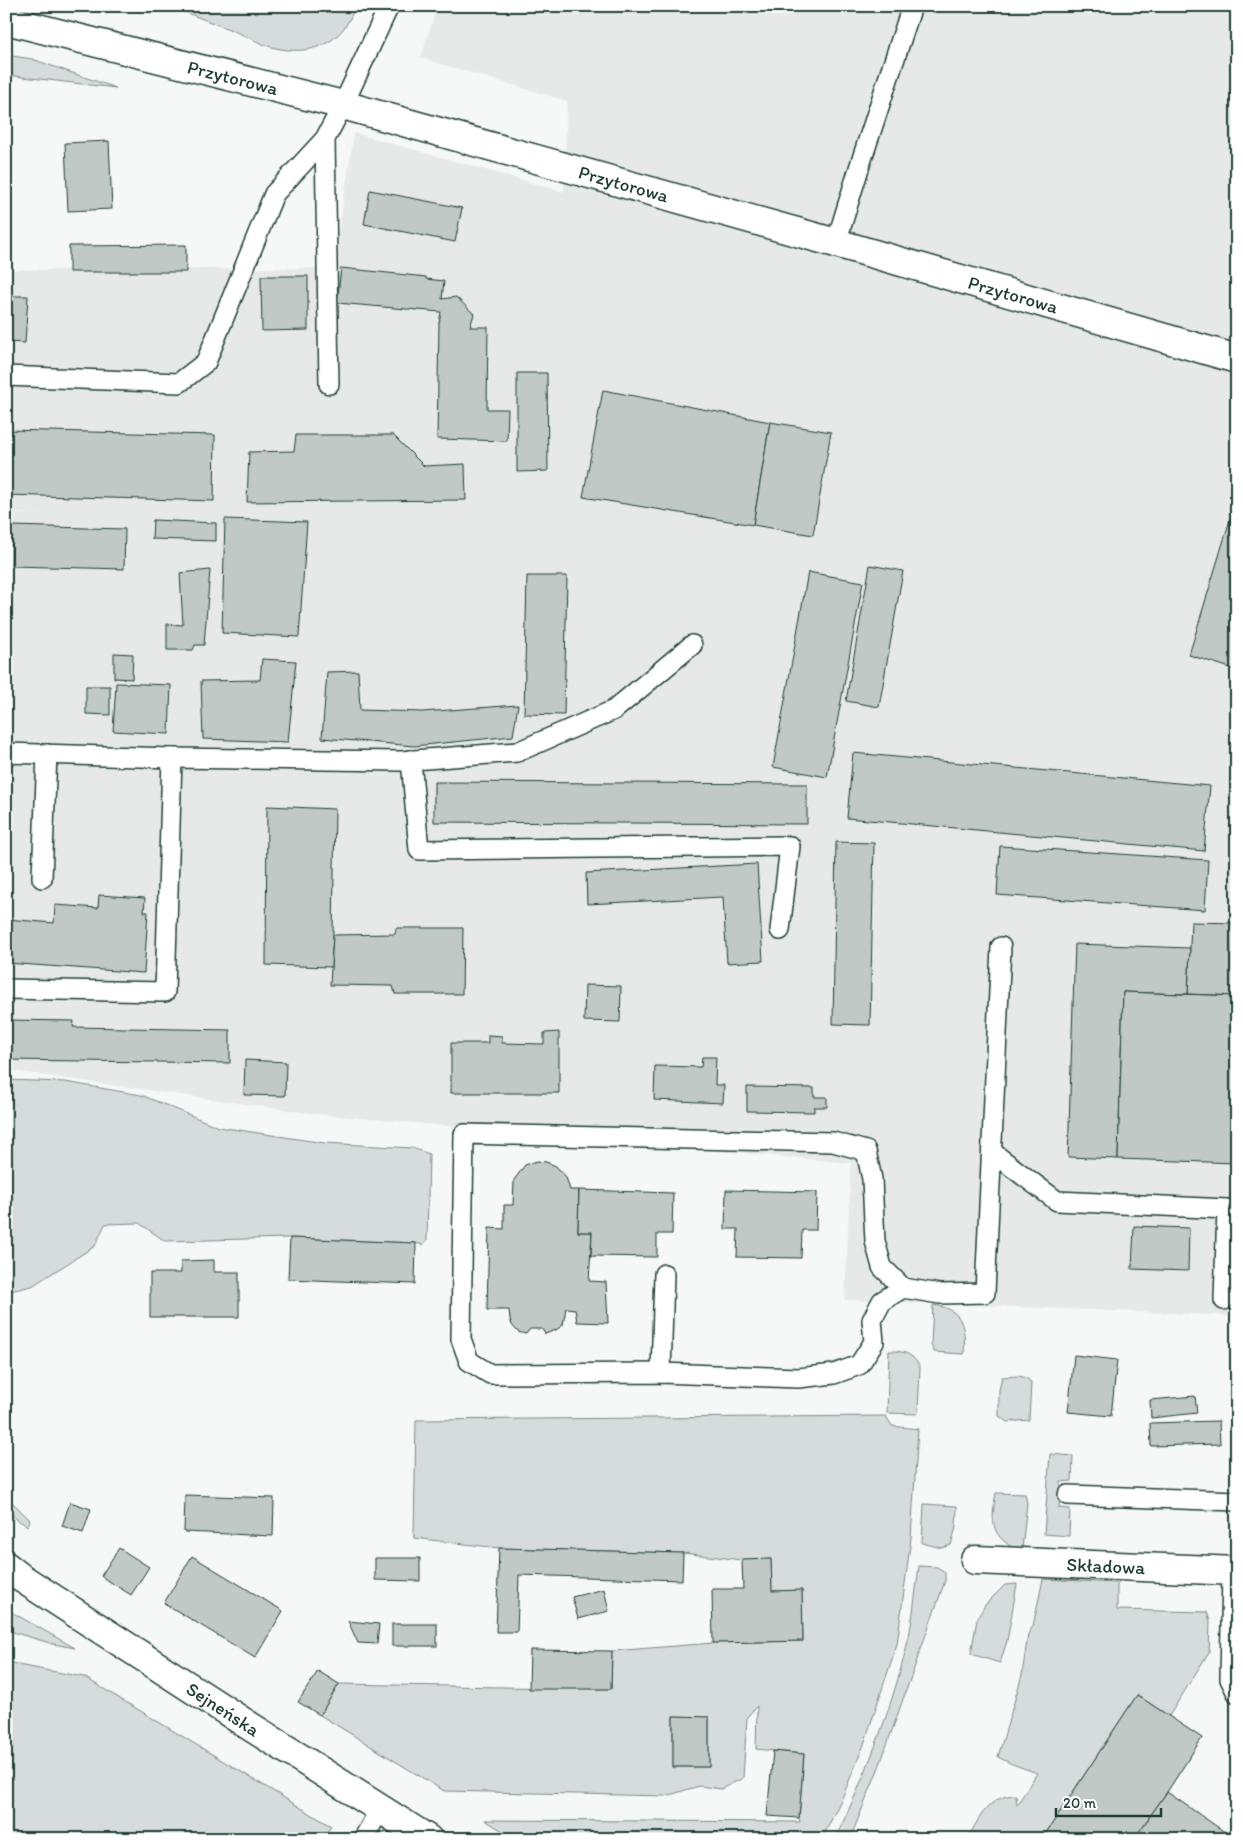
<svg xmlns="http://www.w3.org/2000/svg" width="1243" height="1845" font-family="Itim,sans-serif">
  <rect width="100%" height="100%" fill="#f6f7f7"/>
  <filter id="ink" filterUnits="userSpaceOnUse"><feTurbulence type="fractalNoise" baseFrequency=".02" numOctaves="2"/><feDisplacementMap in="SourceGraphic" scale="10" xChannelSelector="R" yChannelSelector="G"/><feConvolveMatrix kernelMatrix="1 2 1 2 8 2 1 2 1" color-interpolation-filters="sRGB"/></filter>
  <g filter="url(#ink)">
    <polygon fill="#e6e9e8" points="437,6 1237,6 1237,1316 845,1300 851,1163 317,1114 6,1070 6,514 47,514 6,513 6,270 333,268 354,133 564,192 567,101 421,58"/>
    <g fill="#d6dcdb" stroke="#7a8c88" fill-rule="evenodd">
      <path d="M170,6H355C344,41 316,55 281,49C265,47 249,37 234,31C213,23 192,15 170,6Z"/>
      <polygon points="6,55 32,59 116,88 6,75"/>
      <polygon points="6,1080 65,1082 141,1095 219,1127 324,1143 413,1148 429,1154 427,1241 423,1245 416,1243 290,1238 165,1241 139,1223 105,1224 95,1246 32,1286 6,1292"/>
      <path d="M933,1305C963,1308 966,1328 964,1354L934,1352L931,1345Z"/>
      <path d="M889,1351C904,1351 912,1353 920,1367L918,1412L916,1414L887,1413Z"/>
      <polygon points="1019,1376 1027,1378 1031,1383 1029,1420 1007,1422 999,1416 999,1390 1002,1377"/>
      <path d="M886,1416L892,1426L918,1429L911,1538L897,1644L863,1747L842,1798L822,1839H515L485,1820L800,1822L799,1818L804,1754L756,1749L757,1706L747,1717L743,1778L721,1789L699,1786L666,1796L444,1791L320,1715L339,1684L611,1689L612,1651L713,1643L803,1641L802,1591H772L771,1559L742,1560L683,1553L499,1548L414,1538L416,1420ZM673,1716L709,1717V1767H673Z"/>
      <polygon points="1050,1454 1073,1456 1072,1481 1061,1482 1059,1508 1070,1509 1069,1536 1044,1534"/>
      <path d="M996,1493L1025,1494L1027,1503L1022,1549C1014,1548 1010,1547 1004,1541C989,1528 993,1512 996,1493Z"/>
      <polygon points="6,1496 30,1520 28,1526 19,1521 6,1510"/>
      <polygon points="924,1504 957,1506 956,1527 951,1545 942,1548 922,1543"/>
      <path d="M919,1566L937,1567L945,1572V1581L879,1767L850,1839H835C864,1779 890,1714 906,1649C913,1622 915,1593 919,1566Z"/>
      <path d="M1043,1579L1117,1583V1610L1207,1612L1210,1621L1209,1652L1169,1716L1137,1695L1042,1839H968C978,1818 990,1795 1016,1795L1017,1805L1037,1773L1012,1764L998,1757L1022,1675L1028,1634L1033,1626Z"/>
      <polygon points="1017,1584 1007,1641 1000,1663 971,1654 977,1619 985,1605 1005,1585"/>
      <polygon points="6,1609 75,1648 53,1644 6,1630"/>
      <polygon points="6,1661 23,1666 84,1677 331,1826 323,1839 6,1839"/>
    </g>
    <g fill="#c0c9c6" stroke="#1f3d34">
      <polygon points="109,141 112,209 68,211 65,143"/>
      <polygon points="370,190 462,208 455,242 364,224"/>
      <polygon points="186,245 186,272 69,272 69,246"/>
      <polygon points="341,268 426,277 426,279 444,281 442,299 456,297 474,314 470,327 488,327 487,409 508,409 507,441 437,439 439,323 441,312 337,303"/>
      <polygon points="261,276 308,276 308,330 262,331"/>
      <polygon points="6,296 28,296 25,343 6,342"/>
      <polygon points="517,373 547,373 548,471 517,472"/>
      <polygon points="603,390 770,422 753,525 583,497"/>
      <polygon points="770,422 831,432 813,535 753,525"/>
      <polygon points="6,430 215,435 214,501 6,495"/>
      <polygon points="296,435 393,435 424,466 465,464 466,500 247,502 249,452 294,451"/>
      <polygon points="1232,513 1237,514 1237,670 1189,655"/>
      <polygon points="225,519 307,522 299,637 222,633"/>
      <polygon points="153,520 216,523 216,541 152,539"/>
      <polygon points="12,526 125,529 124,569 11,566"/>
      <polygon points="870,565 903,571 879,707 846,701"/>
      <polygon points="210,570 204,645 195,645 193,650 167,650 167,624 183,625 180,573"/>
      <polygon points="808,572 863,582 827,777 773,767"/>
      <polygon points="527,576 567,576 564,715 524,714"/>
      <polygon points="114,653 133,654 132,679 114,678"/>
      <polygon points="262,659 296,661 288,742 203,739 201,681 260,680"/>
      <polygon points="358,671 360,710 422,712 518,705 513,736 414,746 322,738 327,672"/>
      <polygon points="116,683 171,685 169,734 113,731"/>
      <polygon points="86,686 110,686 110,715 86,714"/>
      <polygon points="853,753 1210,786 1204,851 847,818"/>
      <polygon points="434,782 807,784 807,824 434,822"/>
      <polygon points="267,806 335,809 333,935 331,967 266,965"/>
      <polygon points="836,842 874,843 870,1025 833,1024"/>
      <polygon points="1000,846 1208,860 1205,910 997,895"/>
      <polygon points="757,864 763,961 727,963 723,897 587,904 586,873"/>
      <polygon points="99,895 145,898 144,912 148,912 144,973 6,963 6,919 54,923 55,905 98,908"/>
      <polygon points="1191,922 1237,923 1237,996 1188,994"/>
      <polygon points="396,928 463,928 462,994 395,994 393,986 330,985 333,935 395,934"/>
      <polygon points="1075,944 1190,948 1188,994 1123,992 1118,1159 1068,1157"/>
      <polygon points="585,985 621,986 620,1022 584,1021"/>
      <polygon points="1123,992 1237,996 1237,1163 1118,1159"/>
      <polygon points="6,1020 74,1021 73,1027 230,1030 230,1063 6,1060"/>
      <polygon points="559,1032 559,1093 451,1093 451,1043 488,1043 488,1035 502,1036 502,1043 544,1044 544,1033"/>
      <polygon points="702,1057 716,1057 715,1085 724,1085 723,1103 654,1100 655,1066 701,1067"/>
      <polygon points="245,1060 286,1062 285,1096 244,1095"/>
      <polygon points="747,1087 814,1088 814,1097 827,1097 827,1107 814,1107 814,1112 747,1111"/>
      <polygon points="537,1161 546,1162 556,1166 566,1177 570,1190 579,1190 578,1232 592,1232 589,1281 606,1282 608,1323 577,1322 575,1309 566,1308 563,1325 556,1330 545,1334 542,1329 530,1329 526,1334 518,1332 512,1325 510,1319 509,1310 487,1310 489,1228 504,1229 504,1205 513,1205 514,1180 525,1165"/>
      <polygon points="579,1190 673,1193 672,1234 657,1234 657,1257 591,1256 592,1232 578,1232"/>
      <polygon points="726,1190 817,1192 816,1230 802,1230 801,1258 737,1257 738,1229 725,1229"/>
      <polygon points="1134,1226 1189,1228 1188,1271 1132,1269"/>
      <polygon points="290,1238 416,1243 415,1284 288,1279"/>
      <polygon points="214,1260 214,1272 239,1272 239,1317 150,1317 150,1273 181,1273 181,1261"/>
      <polygon points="1074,1355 1117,1360 1111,1416 1068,1412"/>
      <polygon points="1195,1396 1197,1413 1151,1418 1150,1400"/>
      <polygon points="1219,1421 1220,1444 1151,1446 1150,1423"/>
      <polygon points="185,1495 274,1498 273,1536 184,1532"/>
      <polygon points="70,1502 91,1509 83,1533 62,1526"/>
      <polygon points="119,1548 149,1567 131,1595 101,1576"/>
      <polygon points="499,1548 683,1553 682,1580 519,1575 517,1632 496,1632"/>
      <polygon points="192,1556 283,1611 255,1658 164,1603"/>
      <polygon points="375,1558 420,1558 420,1581 375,1580"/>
      <polygon points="771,1559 772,1591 802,1590 803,1641 713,1643 712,1589 743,1589 742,1560"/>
      <polygon points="604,1589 609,1611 578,1619 572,1597"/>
      <polygon points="348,1621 379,1624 377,1644 358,1643"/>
      <rect x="392" y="1624" width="45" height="22"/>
      <polygon points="530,1650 612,1651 611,1689 529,1689"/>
      <polygon points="318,1671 339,1684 320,1715 298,1702"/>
      <polygon points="1137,1695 1202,1738 1167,1792 1134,1839 1042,1839"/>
      <polygon points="673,1716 709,1717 709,1767 673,1767"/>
      <polygon points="773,1751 804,1754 799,1818 767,1816"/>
      <polygon points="1167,1792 1235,1839 1134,1839"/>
    </g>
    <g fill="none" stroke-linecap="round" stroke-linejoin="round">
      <defs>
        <g id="service">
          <polyline points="836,243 860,165 912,6"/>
          <polyline points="6,376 179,383 206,362 274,194 325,139"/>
          <polyline points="329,384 325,139 343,105 389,6"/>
          <polyline points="6,753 172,758 401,761 517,752 614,710 692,645"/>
          <polyline points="411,760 419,850 790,846 780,930"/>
          <polyline points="42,878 47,754"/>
          <polyline points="6,989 165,992 172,758"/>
          <polyline points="992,1152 1057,1201 1227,1209 1224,1300"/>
          <polyline points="903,1288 882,1301 872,1320 874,1342 859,1365 834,1374 798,1378 661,1373 490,1374 469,1361 461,1339 464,1134 833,1142 866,1151 872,1179 875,1241 882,1267 903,1288 940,1294 985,1293 1001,947"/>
          <polyline points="661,1373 664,1274"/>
          <polyline points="1068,1495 1237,1501"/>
          <polyline points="1232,1571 1230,1679 1237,1693"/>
          <polyline points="363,1839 381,1808"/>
        </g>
        <g id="minor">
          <path id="s1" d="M975,1560L1237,1571"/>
        </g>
        <g id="tertiary">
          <path id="s2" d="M6,20L343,105L836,243L1237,359"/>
          <path id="s3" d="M6,1566L20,1577L248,1725L428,1839"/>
        </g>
      </defs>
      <use href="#service" stroke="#1f3d34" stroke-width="22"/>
      <use href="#minor" stroke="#1f3d34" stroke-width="31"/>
      <use href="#tertiary" stroke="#1f3d34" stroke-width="31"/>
      <use href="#service" stroke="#fff" stroke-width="19"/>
      <use href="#minor" stroke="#fff" stroke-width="28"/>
      <use href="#tertiary" stroke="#fff" stroke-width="28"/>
    </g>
  </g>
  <g text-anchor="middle" stroke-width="4" stroke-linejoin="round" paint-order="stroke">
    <g font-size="19" fill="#1f3d34" stroke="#fff">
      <text dy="7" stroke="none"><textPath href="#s2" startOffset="234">Przytorowa</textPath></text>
      <text dy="7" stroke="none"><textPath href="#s2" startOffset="639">Przytorowa</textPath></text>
      <text dy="7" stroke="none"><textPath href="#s2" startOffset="1044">Przytorowa</textPath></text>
      <text dy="7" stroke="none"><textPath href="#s1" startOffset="131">Składowa</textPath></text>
      <text dy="7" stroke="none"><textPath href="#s3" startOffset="260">Sejneńska</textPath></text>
    </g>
  </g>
  <rect width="1243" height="1845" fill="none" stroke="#fff" stroke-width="25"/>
  <rect x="12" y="12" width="1218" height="1820" fill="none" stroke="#1f3d34" stroke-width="2" filter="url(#ink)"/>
  <path d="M1056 1808v8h105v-8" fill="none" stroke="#1f3d34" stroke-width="2.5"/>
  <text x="1063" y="1808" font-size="15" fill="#1f3d34" stroke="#ffffff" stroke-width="4" paint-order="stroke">20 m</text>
</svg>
